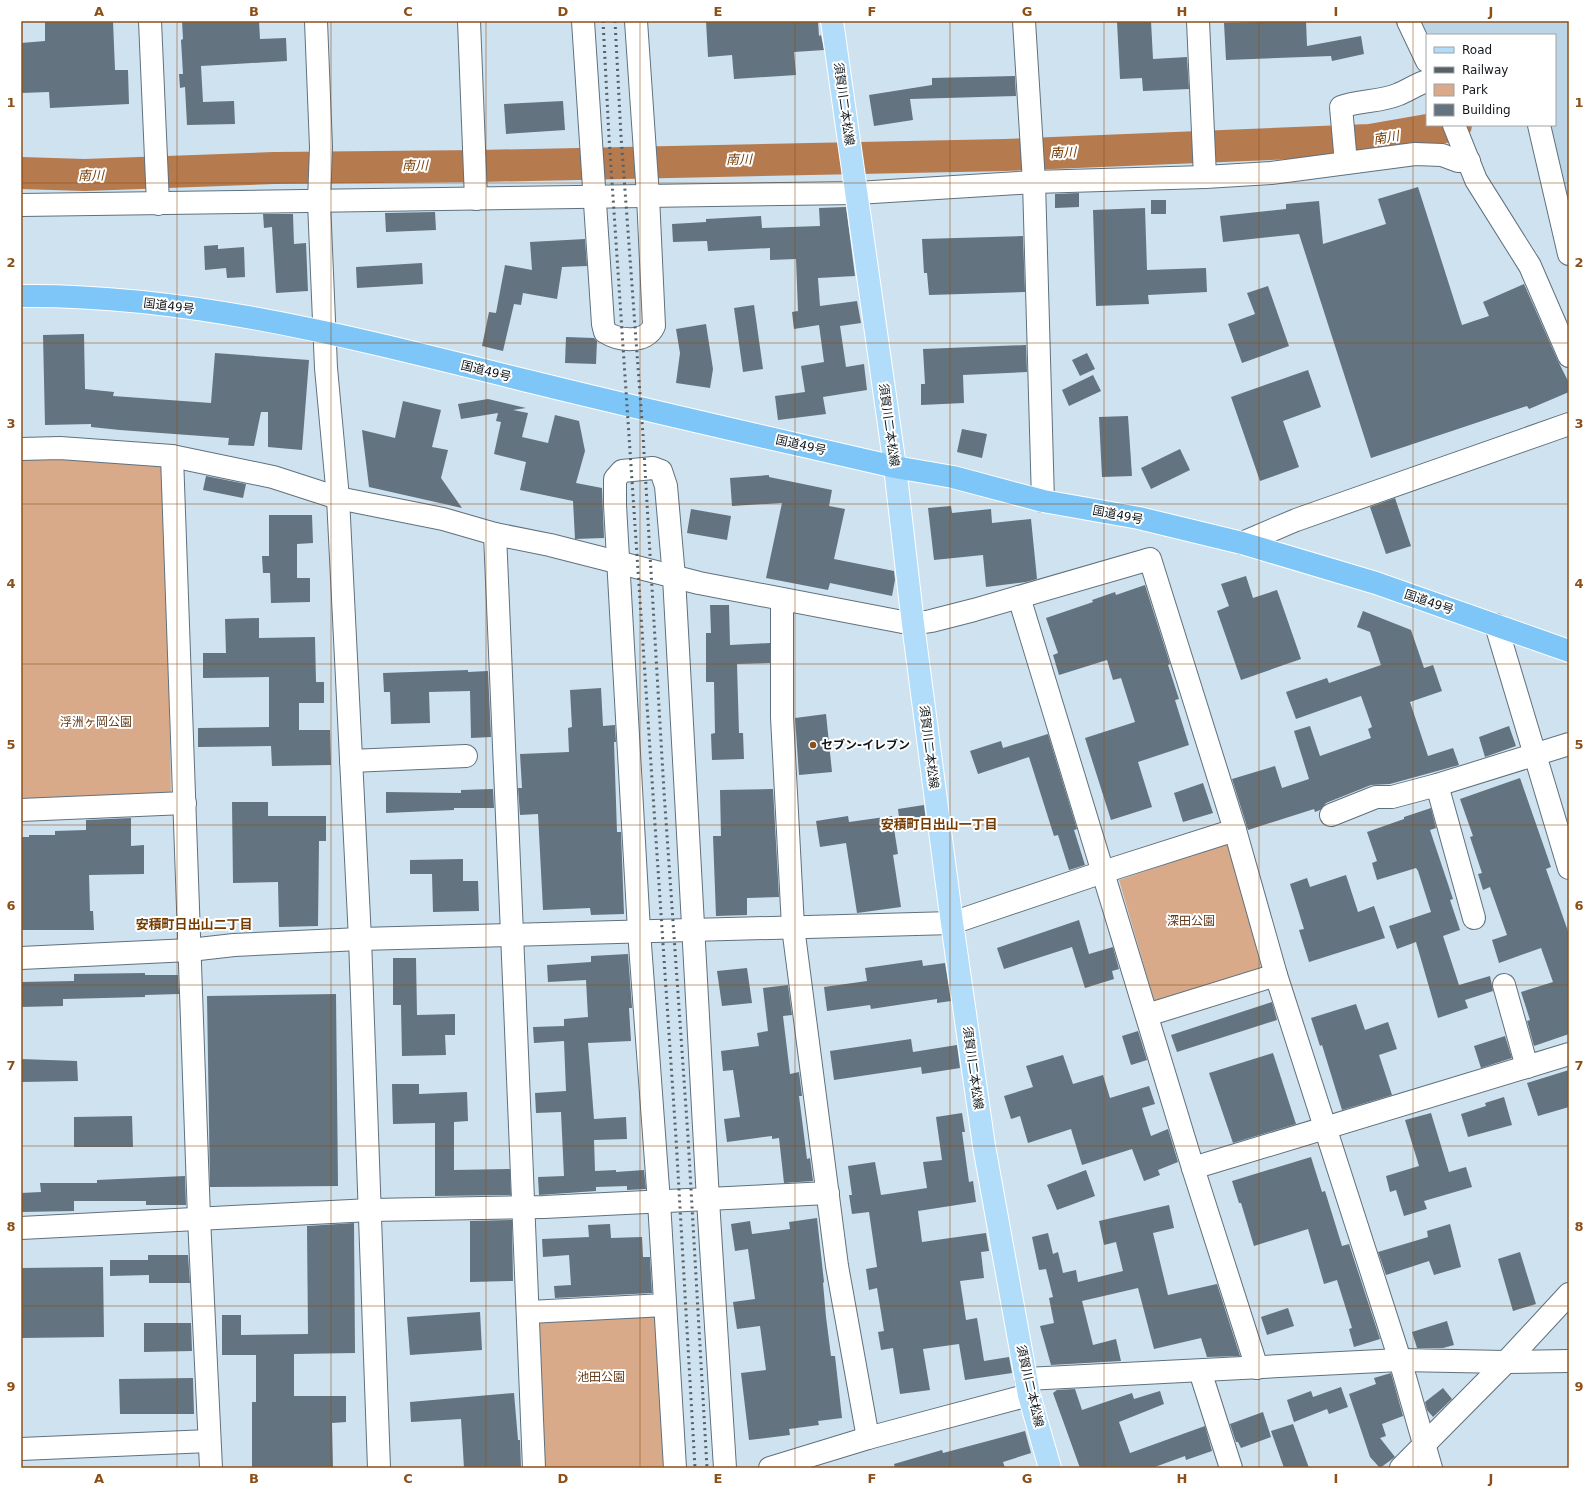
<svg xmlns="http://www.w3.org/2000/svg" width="1590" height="1489" font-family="'DejaVu Sans','Noto Sans JP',sans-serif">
  <rect width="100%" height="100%" fill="#cfe2f0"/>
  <polygon fill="#bbd4e6" points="1419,21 1569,21 1569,224 1548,125 1555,125 1555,35 1433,35 1423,30"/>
  <g fill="#d8aa8a">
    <polygon points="21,456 165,462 171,795 21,801"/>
    <polygon points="1231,842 1261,968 1155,1004 1119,880"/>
    <polygon points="658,1311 664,1468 545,1468 538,1321"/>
  </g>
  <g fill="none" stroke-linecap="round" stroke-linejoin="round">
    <polyline stroke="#b57a4e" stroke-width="32" points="21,173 85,175 274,168 480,166 1005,155 1370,140 1456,125"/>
  </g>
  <g fill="#63737f">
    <polygon points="45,21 113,21 115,70 128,70 129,104 50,108 49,92 21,93 21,43 45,41"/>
    <polygon points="182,21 259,21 260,39 286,38 287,61 201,66 203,102 234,101 235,124 187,125 185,87 180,88 179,74 183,74 181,40 183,39"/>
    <polygon points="706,21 818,21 819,36 821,35 824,50 794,52 796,75 734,79 732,55 708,57"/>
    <polygon points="1151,21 1153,59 1187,57 1189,89 1143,91 1142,78 1120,79 1117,22"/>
    <polygon points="1306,21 1307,46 1361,36 1364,54 1332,61 1331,56 1226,60 1224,23"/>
    <polygon points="1015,76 1016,96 910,99 913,120 874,126 869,95 932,85 932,78"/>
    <polygon points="563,101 565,130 506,134 504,104"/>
    <polygon points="1418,187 1462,325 1489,316 1483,302 1524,284 1558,361 1569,383 1569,392 1529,409 1527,406 1371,458 1299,234 1223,242 1220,216 1286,209 1286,204 1319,201 1323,244 1386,224 1378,199"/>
    <polygon points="1079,193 1079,207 1055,208 1055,194"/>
    <rect x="1151" y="200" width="15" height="14"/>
    <polygon points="846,207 855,276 818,278 820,306 857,301 861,323 840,326 846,367 864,364 867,390 823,397 826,414 778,420 775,396 805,392 801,366 824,362 819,325 794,329 792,312 798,311 796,259 770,260 770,248 708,251 707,241 673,242 672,224 706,222 706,219 761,216 762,228 820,226 819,208"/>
    <polygon points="1145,208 1147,270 1206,268 1207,292 1148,295 1149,304 1096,306 1093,210"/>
    <polygon points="435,212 436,230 386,232 385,213"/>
    <polygon points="263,214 293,214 294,244 306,243 308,291 276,293 272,227 264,228"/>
    <polygon points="1023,236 1025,292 929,295 927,273 924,273 922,239"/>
    <polygon points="585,239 587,266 562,267 557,299 523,293 521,305 514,304 503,351 482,346 489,312 496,313 505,265 532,270 530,242"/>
    <polygon points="218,245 218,249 244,247 245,277 227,278 226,268 205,270 204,246"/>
    <polygon points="422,263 423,284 357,288 356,267"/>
    <polygon points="1268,286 1289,346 1242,363 1228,324 1255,314 1247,293"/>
    <polygon points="754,305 763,369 743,372 734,308"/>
    <polygon points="706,324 713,369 710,388 676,383 680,353 676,329"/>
    <polygon points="84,334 85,389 114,392 113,396 211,403 215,353 309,360 302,450 268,447 268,412 261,412 254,446 228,445 229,438 120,430 91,427 91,424 45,425 43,335"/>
    <polygon points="566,337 594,338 597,341 596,364 565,363"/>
    <polygon points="1026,345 1027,372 963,375 964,403 921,405 921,384 925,384 923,349"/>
    <polygon points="1087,353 1095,369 1080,376 1072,360"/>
    <polygon points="1308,370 1321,407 1283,421 1299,467 1260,481 1231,397"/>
    <polygon points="1093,375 1101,391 1069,406 1062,390"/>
    <polygon points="488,399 526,408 513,410 528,413 522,437 548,443 555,415 579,421 585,451 576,483 602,488 604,538 575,539 573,501 520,490 526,462 494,454 501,422 496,421 498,413 461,419 458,404"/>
    <polygon points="403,401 441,410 432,447 448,450 441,478 462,508 369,487 362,430 395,438"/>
    <polygon points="1128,416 1132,476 1102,477 1099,417"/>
    <polygon points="962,429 987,434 982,458 957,452"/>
    <polygon points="1180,449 1190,470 1151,489 1141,468"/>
    <polygon points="769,475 769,477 832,490 829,506 845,509 834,559 894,571 895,580 892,596 830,583 828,590 766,578 782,503 732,506 730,478"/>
    <polygon points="206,476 246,484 243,498 203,490"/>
    <polygon points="1395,498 1411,546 1386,554 1370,507"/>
    <polygon points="951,506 952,513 991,509 992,523 1031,519 1037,579 1026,582 986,587 983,555 934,560 928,508"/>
    <polygon points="691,509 731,516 727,540 687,533"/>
    <polygon points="269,515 312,515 313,543 297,544 297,578 310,578 310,602 271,603 270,573 263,573 262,556 269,556"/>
    <polygon points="1246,576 1253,598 1277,590 1301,659 1241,680 1217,611 1229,606 1221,584"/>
    <polygon points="1145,585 1170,664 1168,665 1179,699 1175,700 1189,745 1138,762 1152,807 1111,820 1085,738 1135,722 1121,678 1113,680 1107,660 1059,675 1053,655 1058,653 1046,618 1093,602 1092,600 1115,592 1116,595"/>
    <polygon points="710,605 729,605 730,645 770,643 770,663 737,664 739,733 743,733 744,759 712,760 711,734 715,733 714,682 706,682 706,633 711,633"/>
    <polygon points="1363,611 1411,630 1424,668 1433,665 1442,691 1410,702 1428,756 1453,748 1459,765 1390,784 1371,785 1326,803 1320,810 1315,812 1314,809 1248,830 1232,779 1275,766 1282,788 1309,779 1294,731 1310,726 1320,756 1371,738 1368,729 1372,727 1361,696 1296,719 1286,692 1327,678 1329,683 1381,665 1370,632 1357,627"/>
    <polygon points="259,618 259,638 315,637 316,682 324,682 324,703 299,703 299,730 330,730 331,765 272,766 271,746 198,747 198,728 269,727 269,677 203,678 203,653 226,653 225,619"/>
    <polygon points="468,670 468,672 488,671 491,737 471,738 470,691 429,692 430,723 391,724 390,692 384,692 383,673"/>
    <polygon points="601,688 603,726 615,725 616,742 614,742 617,832 621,832 624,914 591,915 590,908 543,910 538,814 520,815 518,788 522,788 520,754 569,752 568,728 572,727 570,690"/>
    <polygon points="826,714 832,772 799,775 795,718"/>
    <polygon points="1509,726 1516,746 1485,757 1479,737"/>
    <polygon points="1048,734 1077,829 1074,830 1085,865 1069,870 1058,835 1054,836 1029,757 978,774 970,751 1001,741 1003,748"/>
    <polygon points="1520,778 1551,867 1546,869 1569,934 1569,1034 1534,1046 1527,1021 1530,1020 1521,992 1553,982 1541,948 1499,963 1492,940 1507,935 1490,887 1483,890 1478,874 1482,873 1470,837 1473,836 1460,799"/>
    <polygon points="1203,783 1213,813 1183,822 1174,793"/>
    <polygon points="493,789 494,808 454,808 454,810 386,813 386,792 461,793 461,790"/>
    <polygon points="773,789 779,897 747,898 747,915 716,916 713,836 721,836 720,790"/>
    <polygon points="232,802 268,802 268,816 326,816 326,841 319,841 318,926 279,927 278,882 233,883"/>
    <polygon points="924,805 926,822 900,826 898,809"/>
    <polygon points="1431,808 1436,828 1430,830 1453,899 1450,900 1460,930 1443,936 1459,985 1490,976 1493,991 1465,1000 1468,1008 1438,1018 1416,942 1397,949 1389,926 1431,912 1418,871 1416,868 1377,880 1372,863 1377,861 1367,832 1404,819 1404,817"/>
    <polygon points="848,816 849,822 892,816 898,854 893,855 901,907 857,913 846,843 820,847 816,821"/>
    <polygon points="131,818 131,846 144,845 144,874 89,875 90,911 93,911 94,930 21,930 21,837 29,837 29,835 55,835 55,831 86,830 86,820"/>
    <polygon points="463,859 463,881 478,881 479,911 433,912 432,874 410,874 410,860"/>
    <polygon points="1346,875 1358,912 1374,906 1385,938 1309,962 1299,930 1304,929 1290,884 1307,878 1310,887"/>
    <polygon points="1079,920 1089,954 1113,947 1119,969 1112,971 1114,979 1085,988 1072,947 1004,969 997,948"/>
    <polygon points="628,954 632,1008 629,1008 631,1041 588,1043 594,1119 626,1117 627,1139 594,1140 595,1171 616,1170 616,1172 644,1170 646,1189 627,1190 627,1186 596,1187 596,1191 539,1195 538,1177 564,1176 561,1112 536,1113 535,1093 566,1091 564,1041 534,1043 533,1027 564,1026 564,1019 588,1017 586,980 548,982 547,965 591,962 591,956"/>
    <polygon points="393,958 416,958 417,1015 455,1014 455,1035 445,1035 446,1055 402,1056 401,1005 393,1005"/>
    <polygon points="922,960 923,966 945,963 951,1001 937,1003 937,999 871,1009 870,1005 827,1011 824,987 867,981 865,968"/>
    <polygon points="747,968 752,1003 722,1006 717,971"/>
    <polygon points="145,973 145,975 178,975 179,994 145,995 145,997 63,999 63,1006 21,1007 21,982 74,981 74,974"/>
    <polygon points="788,985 792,1015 783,1016 790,1074 799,1072 802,1096 799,1096 807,1159 810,1158 813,1181 784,1183 779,1138 772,1139 772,1136 727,1142 724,1119 740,1117 733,1070 723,1071 721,1051 759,1046 757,1033 768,1031 763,988"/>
    <polygon points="336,994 338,1186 210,1187 207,996"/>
    <polygon points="1272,1002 1277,1020 1177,1052 1171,1035"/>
    <polygon points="1356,1004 1365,1030 1388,1022 1397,1049 1379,1055 1392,1095 1342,1110 1322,1045 1320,1046 1311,1018"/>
    <polygon points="1138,1031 1147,1060 1131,1065 1122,1036"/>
    <polygon points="1505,1036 1512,1058 1481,1068 1474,1046"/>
    <polygon points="911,1039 913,1052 957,1045 960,1068 922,1074 921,1067 834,1080 830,1051"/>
    <polygon points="1273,1053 1296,1124 1233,1143 1209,1073"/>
    <polygon points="1063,1055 1073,1084 1103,1075 1110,1098 1149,1086 1155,1104 1142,1108 1151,1136 1168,1129 1178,1162 1158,1170 1160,1175 1144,1181 1132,1149 1082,1165 1071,1129 1028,1143 1020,1116 1011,1119 1004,1096 1033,1087 1026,1066"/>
    <polygon points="21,1059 77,1061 78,1081 21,1082"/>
    <polygon points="1569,1070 1569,1107 1538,1116 1527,1083"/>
    <polygon points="392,1084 419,1084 419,1094 467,1092 468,1121 454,1122 454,1170 510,1169 511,1195 435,1196 435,1123 393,1124"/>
    <polygon points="1504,1097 1512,1125 1468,1137 1461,1114 1486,1106 1485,1103"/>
    <polygon points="962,1113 965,1132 962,1132 969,1182 973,1181 976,1202 918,1211 922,1242 986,1233 989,1251 981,1252 984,1278 960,1281 966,1320 977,1318 984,1361 1009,1357 1012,1373 965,1380 959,1344 923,1349 930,1390 900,1394 893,1348 881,1350 878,1332 884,1331 877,1288 869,1290 866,1269 877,1267 869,1212 852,1214 849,1195 852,1195 848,1166 875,1162 881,1195 927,1188 923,1162 942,1160 936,1117"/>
    <polygon points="1431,1113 1449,1172 1466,1167 1472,1187 1424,1201 1427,1209 1404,1216 1396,1190 1390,1192 1386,1176 1419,1166 1405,1120"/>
    <polygon points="132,1116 133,1147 74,1147 74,1117"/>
    <polygon points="1311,1157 1322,1192 1325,1191 1342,1246 1349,1244 1380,1339 1354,1347 1349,1329 1352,1328 1337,1280 1324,1284 1308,1229 1254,1246 1241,1203 1239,1203 1232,1181"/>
    <polygon points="1086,1170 1095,1196 1057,1210 1047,1185"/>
    <polygon points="185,1176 186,1205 146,1205 146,1201 74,1201 74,1211 21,1212 21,1193 41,1192 40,1183 97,1183 97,1180"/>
    <polygon points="1169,1205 1174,1228 1153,1233 1168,1295 1217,1284 1240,1356 1207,1357 1201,1338 1154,1349 1138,1288 1082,1301 1093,1345 1116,1339 1121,1361 1051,1365 1040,1326 1054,1323 1049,1298 1053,1297 1046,1269 1039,1270 1032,1237 1048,1233 1053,1254 1058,1252 1063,1273 1076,1270 1078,1282 1123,1271 1116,1242 1104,1245 1099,1221"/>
    <polygon points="817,1218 824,1282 823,1283 826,1317 831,1356 835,1356 842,1418 818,1421 819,1425 789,1429 790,1435 749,1440 741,1373 766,1370 760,1326 737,1329 733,1302 755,1299 748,1249 735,1251 731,1224 750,1221 752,1234 790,1229 789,1222"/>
    <polygon points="512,1220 513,1281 470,1282 470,1221"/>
    <polygon points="354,1223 355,1353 294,1354 294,1396 346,1396 346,1422 332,1423 333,1468 252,1468 252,1402 256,1402 256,1355 222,1355 222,1315 241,1315 241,1335 308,1334 307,1226"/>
    <polygon points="610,1224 611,1238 642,1237 643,1257 650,1257 652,1293 555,1298 554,1286 571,1285 569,1255 543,1257 542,1239 589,1237 588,1225"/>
    <polygon points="1450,1224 1461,1267 1434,1275 1429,1261 1386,1275 1378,1252 1428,1237 1427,1231"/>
    <polygon points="1520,1252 1536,1304 1513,1311 1498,1259"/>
    <polygon points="148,1255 188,1255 190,1283 149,1283 149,1275 110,1276 110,1260 148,1260"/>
    <polygon points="103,1267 104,1337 21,1338 21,1268"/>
    <polygon points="1288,1308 1294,1326 1267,1335 1261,1317"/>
    <polygon points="480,1312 482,1350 410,1355 407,1317"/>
    <polygon points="1447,1321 1454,1345 1443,1348 1417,1348 1412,1332"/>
    <polygon points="144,1323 191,1323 192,1351 144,1352"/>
    <polygon points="1391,1373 1403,1416 1382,1424 1386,1436 1380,1438 1395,1457 1380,1468 1370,1457 1349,1394 1376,1384 1374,1378"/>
    <polygon points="193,1378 194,1414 120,1414 119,1379"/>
    <polygon points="1341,1387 1348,1407 1329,1414 1327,1409 1294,1422 1287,1400 1311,1391 1313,1397"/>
    <polygon points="1443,1388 1452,1399 1433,1417 1427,1410 1425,1402"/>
    <polygon points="1075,1389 1082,1410 1132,1393 1134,1399 1160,1391 1164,1404 1119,1422 1130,1453 1205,1426 1212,1451 1186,1460 1185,1456 1152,1468 1080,1468 1053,1393 1057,1390"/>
    <polygon points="514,1393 518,1440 520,1440 521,1468 464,1468 461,1419 411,1422 410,1402"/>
    <polygon points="1263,1412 1271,1437 1241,1448 1238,1442 1236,1442 1230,1424"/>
    <polygon points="1293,1424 1309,1468 1284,1468 1271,1431"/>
    <polygon points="1025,1431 1031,1453 1003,1462 1005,1468 895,1468 894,1464 942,1450 943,1453"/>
  </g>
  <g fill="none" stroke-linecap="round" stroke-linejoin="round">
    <defs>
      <g id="minor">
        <polyline points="150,21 158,204"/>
        <polyline points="316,21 321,147 319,202 326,368 338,498 360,939 379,1468"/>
        <polyline points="469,21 476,199"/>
        <path d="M583,21L603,324L605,332C619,341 646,344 654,326L648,196L636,21"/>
        <polyline points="1024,21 1034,182 1043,501"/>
        <polyline points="1198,21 1205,177"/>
        <polyline points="1408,21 1427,61"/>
        <polyline points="1454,125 1476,180 1530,266 1569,356"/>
        <polyline points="1539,125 1569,254"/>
        <path d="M1346,163L1341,107C1359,100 1382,102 1399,94C1409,90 1417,84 1427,81"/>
        <polyline points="21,205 857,193 1034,182 1205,177 1271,173 1415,154 1442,155 1458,161 1469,161"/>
        <polyline points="21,449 60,448 172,456 273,477 338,498 443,519 495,534 550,545 699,583 913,624 931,621 974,610 1150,559 1235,830 1276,975 1400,1360 1431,1468"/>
        <polyline points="172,456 199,1218 211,1468"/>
        <path d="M495,534C507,845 523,1157 534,1468"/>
        <polyline points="1242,543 1296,520 1569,424"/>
        <polyline points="1019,597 1193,1168 1257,1368"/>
        <polyline points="782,600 782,717 793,927 837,1266 868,1438"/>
        <polyline points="1496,625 1569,868"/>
        <polyline points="351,761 466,756"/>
        <polyline points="1437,785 1474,918"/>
        <polyline points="21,810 185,803"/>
        <polyline points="1331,815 1376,797 1392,797 1437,785 1569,744"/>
        <polyline points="21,958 190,950 234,945 360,939 952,923 1103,872 1235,830"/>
        <polyline points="1504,985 1527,1067"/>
        <polyline points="1147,1015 1276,975"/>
        <polyline points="1193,1168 1569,1054"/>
        <polyline points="21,1228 370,1210 544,1207 828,1193"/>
        <polyline points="529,1312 665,1305"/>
        <polyline points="1200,1371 1231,1468"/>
        <polyline points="1026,1379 1400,1360 1506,1362 1569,1361"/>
        <polyline points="21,1449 209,1441"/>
        <polyline points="675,1468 659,1202 639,931 615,505 615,479 622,471 653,468 661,471 666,486 674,577 708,1200 725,1468"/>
        <polyline points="770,1468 868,1438 1029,1395"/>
        <polyline points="1401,1468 1506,1362 1569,1294"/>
      </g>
      <polyline id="major" points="832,21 895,467 913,624 952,923 984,1146 1029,1395 1050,1468"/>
      <path id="highway" d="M21,296C194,294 366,341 532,382C653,412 774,439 895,467L953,477L1043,501L1139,518L1242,543L1376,583L1569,651"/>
    </defs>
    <use href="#minor" stroke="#60717d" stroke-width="24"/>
    <use href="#major" stroke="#fff" stroke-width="24"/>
    <use href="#highway" stroke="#fff" stroke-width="24"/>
    <use href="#minor" stroke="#fff" stroke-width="22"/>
    <use href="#major" stroke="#b1ddfa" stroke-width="22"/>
    <use href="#highway" stroke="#7dc6f7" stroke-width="22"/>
    <g stroke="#556067" stroke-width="3" stroke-dasharray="2 4" stroke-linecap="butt">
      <polyline points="603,21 609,137 676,1138 695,1468"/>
      <polyline points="615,21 621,136 643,435 664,792 688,1137 707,1468"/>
    </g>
  </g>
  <path fill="none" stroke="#8e4f17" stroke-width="1" stroke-opacity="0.55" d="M177,21V1468M331,21V1468M486,21V1468M640,21V1468M795,21V1468M950,21V1468M1104,21V1468M1259,21V1468M1413,21V1468M21,183H1569M21,343H1569M21,504H1569M21,664H1569M21,825H1569M21,985H1569M21,1146H1569M21,1306H1569"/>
  <circle fill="#8e4f17" stroke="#fff" stroke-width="1.5" cx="813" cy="745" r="4"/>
  <g text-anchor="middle" stroke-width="4" stroke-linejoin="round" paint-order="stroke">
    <g font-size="12" fill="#10171b" stroke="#fff">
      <text transform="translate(844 104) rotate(82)" y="4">須賀川二本松線</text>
      <text transform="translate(169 306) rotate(7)" y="4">国道49号</text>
      <text transform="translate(486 371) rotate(14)" y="4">国道49号</text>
      <text transform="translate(889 425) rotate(82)" y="4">須賀川二本松線</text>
      <text transform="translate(801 445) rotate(13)" y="4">国道49号</text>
      <text transform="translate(1118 515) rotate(11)" y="4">国道49号</text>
      <text transform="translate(1429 602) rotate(19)" y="4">国道49号</text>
      <text transform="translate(929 747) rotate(83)" y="4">須賀川二本松線</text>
      <text transform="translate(973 1068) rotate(82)" y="4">須賀川二本松線</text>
      <text transform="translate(1030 1386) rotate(77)" y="4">須賀川二本松線</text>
    </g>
    <g font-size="12" fill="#633a18" stroke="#fff">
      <text x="96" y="726">浮洲ヶ岡公園</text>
      <text x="1191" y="925">深田公園</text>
      <text x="601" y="1381">池田公園</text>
    </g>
    <g font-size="12" font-weight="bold" fill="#10171b" stroke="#fff" text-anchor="start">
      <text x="821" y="749">セブン-イレブン</text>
    </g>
    <g font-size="13" font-style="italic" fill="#79400a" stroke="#fff">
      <text transform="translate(1386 137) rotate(-9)" y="5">南川</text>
      <text transform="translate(1063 152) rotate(-2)" y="5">南川</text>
      <text transform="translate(739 159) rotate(-1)" y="5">南川</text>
      <text transform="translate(415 165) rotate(-1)" y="5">南川</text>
      <text transform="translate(91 175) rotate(-1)" y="5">南川</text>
    </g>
    <g font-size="13" font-weight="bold" fill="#743b02" stroke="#fff">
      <text x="939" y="829">安積町日出山一丁目</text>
      <text x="194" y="929">安積町日出山二丁目</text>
    </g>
  </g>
  <rect width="1590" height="1489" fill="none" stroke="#ffffff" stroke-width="44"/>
  <rect x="1426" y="34" width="130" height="92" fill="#ffffff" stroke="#9fa2a4"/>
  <rect x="1434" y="47" width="20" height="6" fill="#b1ddfa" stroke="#9fa2a4"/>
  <text x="1462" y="54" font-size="12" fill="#10171b">Road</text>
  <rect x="1434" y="67" width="20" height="6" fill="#556067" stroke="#9fa2a4"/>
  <text x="1462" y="74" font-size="12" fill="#10171b">Railway</text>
  <rect x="1434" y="84" width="20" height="12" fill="#d8aa8a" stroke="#9fa2a4"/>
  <text x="1462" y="94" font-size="12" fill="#10171b">Park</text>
  <rect x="1434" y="104" width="20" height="12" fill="#63737f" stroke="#9fa2a4"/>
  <text x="1462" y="114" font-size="12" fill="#10171b">Building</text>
  <rect x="22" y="22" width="1546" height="1445" fill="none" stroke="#8e4f17" stroke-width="1.5"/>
  <g font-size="13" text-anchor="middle" font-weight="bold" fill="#8e4f17">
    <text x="99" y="16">A</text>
    <text x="254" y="16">B</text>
    <text x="408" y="16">C</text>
    <text x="563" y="16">D</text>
    <text x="718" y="16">E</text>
    <text x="872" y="16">F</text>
    <text x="1027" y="16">G</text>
    <text x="1182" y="16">H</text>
    <text x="1336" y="16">I</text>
    <text x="1491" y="16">J</text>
    <text x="11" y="107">1</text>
    <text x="1579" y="107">1</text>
    <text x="11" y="267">2</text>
    <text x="1579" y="267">2</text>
    <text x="11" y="428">3</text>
    <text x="1579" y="428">3</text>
    <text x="11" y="588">4</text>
    <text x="1579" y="588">4</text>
    <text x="11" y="749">5</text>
    <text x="1579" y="749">5</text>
    <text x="11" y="910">6</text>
    <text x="1579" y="910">6</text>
    <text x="11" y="1070">7</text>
    <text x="1579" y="1070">7</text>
    <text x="11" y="1231">8</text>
    <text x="1579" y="1231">8</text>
    <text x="11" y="1391">9</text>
    <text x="1579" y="1391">9</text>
    <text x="99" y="1483">A</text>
    <text x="254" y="1483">B</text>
    <text x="408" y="1483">C</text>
    <text x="563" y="1483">D</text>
    <text x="718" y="1483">E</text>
    <text x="872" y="1483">F</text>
    <text x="1027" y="1483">G</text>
    <text x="1182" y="1483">H</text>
    <text x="1336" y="1483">I</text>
    <text x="1491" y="1483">J</text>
  </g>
</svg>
